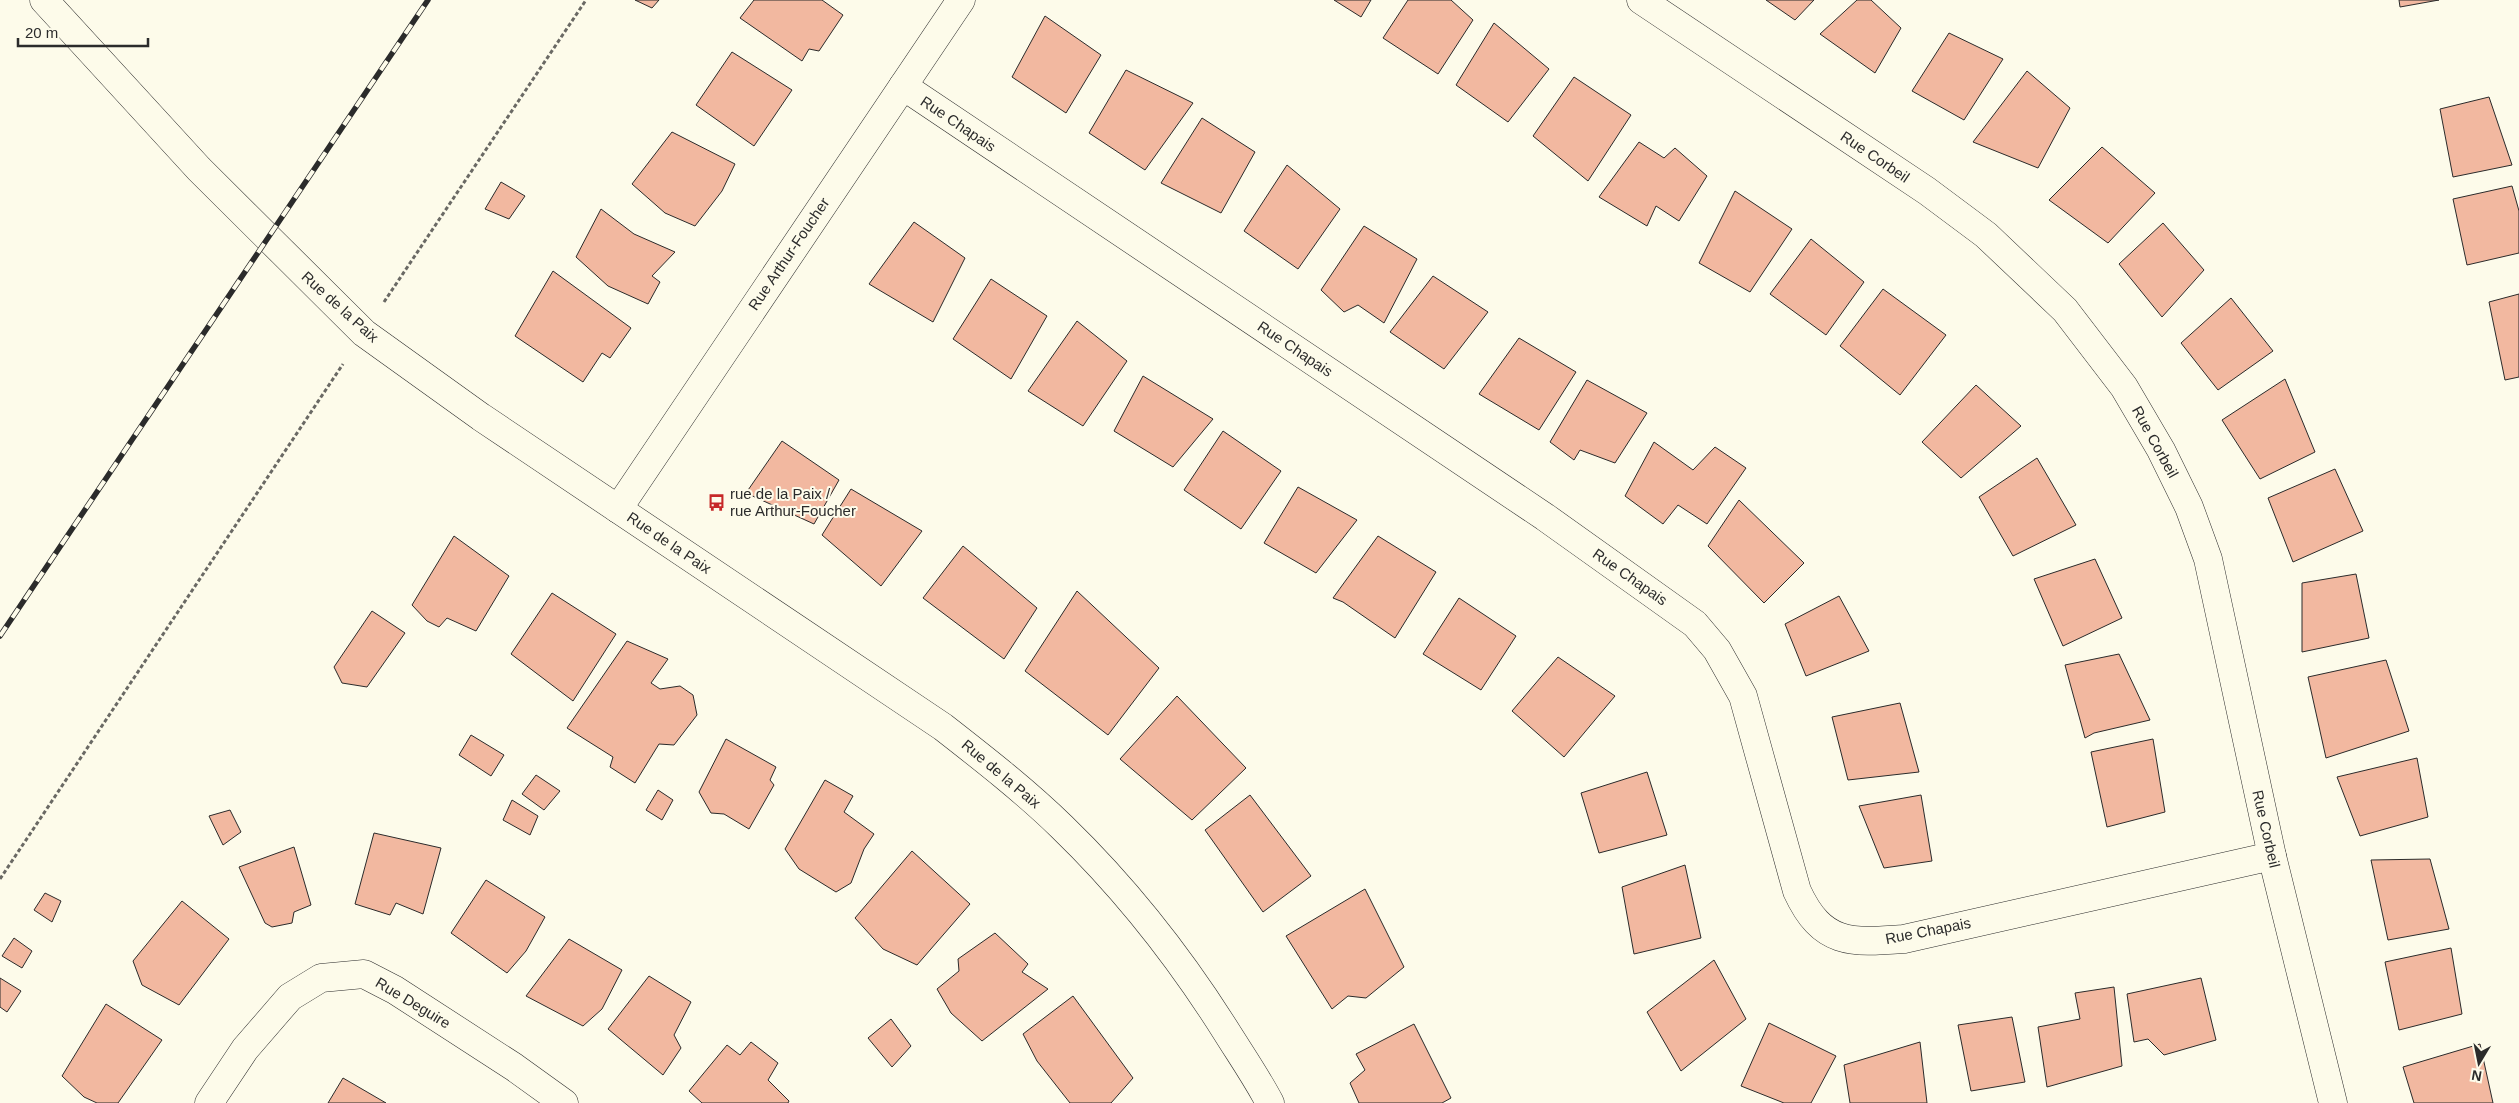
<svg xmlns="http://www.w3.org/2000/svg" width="2519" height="1103" font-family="Arial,sans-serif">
  <rect width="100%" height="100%" fill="#fdfbea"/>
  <g fill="#f2b8a0" stroke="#2b2b2b">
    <polygon points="635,0 659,0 652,8"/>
    <polygon points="754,0 822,0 843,15 819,51 809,49 802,61 740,18"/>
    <polygon points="1334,0 1371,0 1361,17"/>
    <polygon points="1408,0 1451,0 1473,20 1438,74 1383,38"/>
    <polygon points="1766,0 1814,0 1795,20"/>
    <polygon points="1857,0 1871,0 1901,28 1875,73 1820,34"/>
    <polygon points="2399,0 2439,0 2400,7"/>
    <polygon points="1045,16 1101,55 1066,113 1012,77"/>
    <polygon points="1494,23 1549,69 1508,122 1456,85"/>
    <polygon points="1949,33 2003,59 1964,120 1912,91"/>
    <polygon points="732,52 792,90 754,146 696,105"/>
    <polygon points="1126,70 1193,103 1145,170 1089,133"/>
    <polygon points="2027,71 2070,108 2038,168 1973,142"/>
    <polygon points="1574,77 1631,115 1588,181 1533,136"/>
    <polygon points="2489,97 2512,165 2453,177 2440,109"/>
    <polygon points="1202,118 1255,152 1221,213 1161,183"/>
    <polygon points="672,132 735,164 722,191 695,226 665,213 632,184"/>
    <polygon points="1639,142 1664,158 1675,148 1707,176 1679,221 1656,206 1647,226 1599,197"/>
    <polygon points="2102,147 2155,193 2108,243 2049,200"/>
    <polygon points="1287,165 1340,209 1298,269 1244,231"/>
    <polygon points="501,182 525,196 509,219 485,209"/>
    <polygon points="2512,186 2519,211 2519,253 2467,265 2453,199"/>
    <polygon points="1735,191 1792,229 1750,292 1699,263"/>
    <polygon points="601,209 634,234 675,252 652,276 660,282 648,304 608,286 576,257"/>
    <polygon points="914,222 965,258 933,322 869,284"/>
    <polygon points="2163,223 2204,270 2162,317 2119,264"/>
    <polygon points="1364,226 1417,259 1384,323 1358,305 1344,312 1321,290"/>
    <polygon points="1811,239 1864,282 1826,335 1770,294"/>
    <polygon points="553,271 631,328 610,358 602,353 583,382 515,336"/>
    <polygon points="1433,276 1488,312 1444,369 1390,332"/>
    <polygon points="991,279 1047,316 1011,379 953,339"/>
    <polygon points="1883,289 1946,335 1900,395 1840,346"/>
    <polygon points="2519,294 2519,377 2505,380 2489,302"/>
    <polygon points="2231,298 2273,351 2218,390 2181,343"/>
    <polygon points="1077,321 1127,361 1083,426 1028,391"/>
    <polygon points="1519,338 1576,372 1539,430 1479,394"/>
    <polygon points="1143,376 1213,419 1173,467 1114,431"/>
    <polygon points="2285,379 2315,452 2260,479 2222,420"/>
    <polygon points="1587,380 1647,413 1615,463 1580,450 1574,460 1550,442"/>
    <polygon points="1976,385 2021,426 1961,478 1922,442"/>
    <polygon points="1223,431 1281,471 1241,529 1184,490"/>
    <polygon points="782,441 839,480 814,524 746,493"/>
    <polygon points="1654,442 1693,470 1715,447 1746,468 1707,524 1678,505 1663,524 1625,496"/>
    <polygon points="2037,458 2076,525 2013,556 1979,497"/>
    <polygon points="2335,469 2363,531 2293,562 2268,498"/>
    <polygon points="1298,487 1357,520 1316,573 1264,543"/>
    <polygon points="851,489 922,531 881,586 822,535"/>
    <polygon points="1739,500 1804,563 1764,603 1708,546"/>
    <polygon points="454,536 509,576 476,631 447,618 439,627 427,621 412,605"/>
    <polygon points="1378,536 1436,572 1395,638 1343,602 1333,598"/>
    <polygon points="963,546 1037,608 1004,659 923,598"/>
    <polygon points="2095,559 2122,618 2063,646 2034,579"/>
    <polygon points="2356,574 2369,638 2302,652 2302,583"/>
    <polygon points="1077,591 1159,668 1108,735 1025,671"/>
    <polygon points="552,593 616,634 573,701 511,654"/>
    <polygon points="1839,596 1869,651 1806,676 1785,624"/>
    <polygon points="1459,598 1516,636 1481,690 1423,654"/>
    <polygon points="372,611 405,633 367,687 342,683 334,667"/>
    <polygon points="627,641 668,659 651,683 660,689 680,686 693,695 697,715 674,745 659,744 635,783 610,767 613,757 567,728"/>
    <polygon points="2119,654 2150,720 2094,733 2085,738 2065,665"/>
    <polygon points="1558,657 1615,696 1564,757 1512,711"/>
    <polygon points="2386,660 2409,731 2326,758 2308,677"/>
    <polygon points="1177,696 1246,768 1192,820 1120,759"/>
    <polygon points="1900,703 1919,772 1848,780 1832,717"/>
    <polygon points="471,735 504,755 491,776 459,755"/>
    <polygon points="726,739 776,767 770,780 774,785 749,829 724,814 711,813 699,792"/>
    <polygon points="2153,739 2165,812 2107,827 2091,752"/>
    <polygon points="2417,758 2428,817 2360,836 2337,777"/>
    <polygon points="1647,772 1667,835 1599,853 1581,793"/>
    <polygon points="536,775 560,791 544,810 522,794"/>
    <polygon points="825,780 853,796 844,812 874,834 864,849 851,883 836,892 799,869 785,849"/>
    <polygon points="658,790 673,800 662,820 646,810"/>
    <polygon points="1250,795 1311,876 1263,912 1205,830"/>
    <polygon points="1921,795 1932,861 1884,868 1859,806"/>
    <polygon points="512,800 538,816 530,835 503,820"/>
    <polygon points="230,810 241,832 223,845 209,816"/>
    <polygon points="374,833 441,848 423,914 396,903 390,915 355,904"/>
    <polygon points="294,847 311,905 294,912 292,923 272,927 265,923 239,867"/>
    <polygon points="912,851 970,904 917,965 883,949 855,918"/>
    <polygon points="2430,859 2449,929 2388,940 2371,860"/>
    <polygon points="1685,865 1701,938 1634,954 1622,887"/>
    <polygon points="486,880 545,917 526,951 507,973 451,933"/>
    <polygon points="1365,889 1404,967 1366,998 1348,996 1332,1009 1286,936"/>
    <polygon points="45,893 61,901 52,922 34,910"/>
    <polygon points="182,901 229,939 179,1005 142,985 133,961"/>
    <polygon points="995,933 1028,964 1022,972 1048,989 982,1041 951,1013 937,989 959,971 958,959"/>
    <polygon points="14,938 32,951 22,968 2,956"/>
    <polygon points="569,939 622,970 602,1009 583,1026 526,996"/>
    <polygon points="2451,948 2462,1014 2399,1030 2385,962"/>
    <polygon points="1714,960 1746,1019 1681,1071 1647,1012"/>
    <polygon points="649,976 691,1002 674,1035 681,1048 663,1075 608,1029"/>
    <polygon points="0,978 21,991 7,1012 0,1007"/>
    <polygon points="2201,978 2216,1040 2164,1055 2148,1039 2134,1042 2127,994"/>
    <polygon points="2114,987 2122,1066 2047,1087 2038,1027 2080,1019 2075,993"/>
    <polygon points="1073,996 1133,1078 1111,1103 1070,1103 1037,1061 1023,1034"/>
    <polygon points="106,1004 162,1040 118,1103 97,1103 84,1097 62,1076"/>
    <polygon points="2012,1017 2025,1082 1971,1091 1958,1025"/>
    <polygon points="891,1019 911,1046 892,1067 868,1038"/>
    <polygon points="1769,1023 1836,1056 1811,1103 1784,1103 1741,1086"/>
    <polygon points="1414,1024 1451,1098 1442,1103 1359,1103 1350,1083 1365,1070 1356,1054"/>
    <polygon points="751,1042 778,1063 768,1080 789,1101 788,1103 702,1103 689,1091 727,1045 740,1055"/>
    <polygon points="1920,1042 1927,1103 1850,1103 1844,1065"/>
    <polygon points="2480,1044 2493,1103 2414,1103 2403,1067"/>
    <polygon points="343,1078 386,1103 328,1103"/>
  </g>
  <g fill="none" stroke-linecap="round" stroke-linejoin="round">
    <defs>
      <g id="minor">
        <path d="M44,0L199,169L364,333L481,417L943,727C984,759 1025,791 1062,827C1125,888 1180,958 1226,1031C1241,1055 1257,1078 1270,1103"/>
        <polyline points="1641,0 1927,191 1986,235 2065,310 2124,387 2161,450 2189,507 2208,559 2272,856 2333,1103"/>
        <path d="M903,86L1545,517L1695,624L1717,650L1743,696L1797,891C1822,945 1850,943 1904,939L2272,856"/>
        <polyline points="618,509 961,0"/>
        <polyline points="209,1103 245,1049 290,997 321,978 364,974 395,990 514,1067 564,1103"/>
      </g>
    </defs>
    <use href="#minor" stroke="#2b2b2b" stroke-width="29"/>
    <g stroke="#6a6964" stroke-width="3" stroke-dasharray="4 2.5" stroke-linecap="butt">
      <polyline points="384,302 586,0"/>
      <polyline points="0,879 343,364"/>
    </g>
    <use href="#minor" stroke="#fdfbea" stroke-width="28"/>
    <defs>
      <polyline id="rail" points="0,636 428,0"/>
    </defs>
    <use href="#rail" stroke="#2b2b2b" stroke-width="5.5"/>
    <use href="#rail" stroke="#fdfbea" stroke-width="4" stroke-dasharray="11" stroke-linecap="butt"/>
  </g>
  <defs>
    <symbol id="bus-bare" viewBox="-9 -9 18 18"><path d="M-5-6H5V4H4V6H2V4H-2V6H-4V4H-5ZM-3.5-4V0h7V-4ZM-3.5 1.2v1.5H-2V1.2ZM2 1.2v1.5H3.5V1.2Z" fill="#c62828" stroke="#fdfbea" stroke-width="2.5" paint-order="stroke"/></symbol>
  </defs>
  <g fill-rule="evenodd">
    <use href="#bus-bare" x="704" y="490" width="25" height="25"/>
  </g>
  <g text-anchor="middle" stroke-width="4" stroke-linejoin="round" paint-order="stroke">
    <g font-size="15" fill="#2b2b2b" stroke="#fdfbea">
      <text transform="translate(958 124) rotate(34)" y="5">Rue Chapais</text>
      <text transform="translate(1875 157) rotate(34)" y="5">Rue Corbeil</text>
      <text transform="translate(789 254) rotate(-56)" y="5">Rue Arthur-Foucher</text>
      <text transform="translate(340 307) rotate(42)" y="5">Rue de la Paix</text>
      <text transform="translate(1295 349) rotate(34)" y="5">Rue Chapais</text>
      <text transform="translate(2155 442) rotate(61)" y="5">Rue Corbeil</text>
      <text transform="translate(669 543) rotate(34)" y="5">Rue de la Paix</text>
      <text transform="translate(1630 577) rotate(35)" y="5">Rue Chapais</text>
      <text transform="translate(1001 774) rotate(40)" y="5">Rue de la Paix</text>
      <text transform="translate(2266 829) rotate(77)" y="5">Rue Corbeil</text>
      <text transform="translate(1928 931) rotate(-11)" y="5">Rue Chapais</text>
      <text transform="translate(413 1003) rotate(31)" y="5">Rue Deguire</text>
    </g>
    <g font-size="15" fill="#2b2b2b" stroke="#fdfbea" text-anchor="start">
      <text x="730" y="499">rue de la Paix /<tspan x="730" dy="17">rue Arthur-Foucher</tspan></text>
    </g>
  </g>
  <g transform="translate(2479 1063) rotate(190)" stroke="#fdfbea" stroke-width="4" paint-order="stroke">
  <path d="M0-4L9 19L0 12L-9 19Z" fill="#2b2b2b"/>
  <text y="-8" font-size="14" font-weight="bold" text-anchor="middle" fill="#2b2b2b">N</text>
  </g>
  <path d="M18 38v8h130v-8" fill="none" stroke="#2b2b2b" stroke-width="2.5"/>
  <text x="25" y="38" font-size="15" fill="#2b2b2b" stroke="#fdfbea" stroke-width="4" paint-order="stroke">20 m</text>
</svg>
